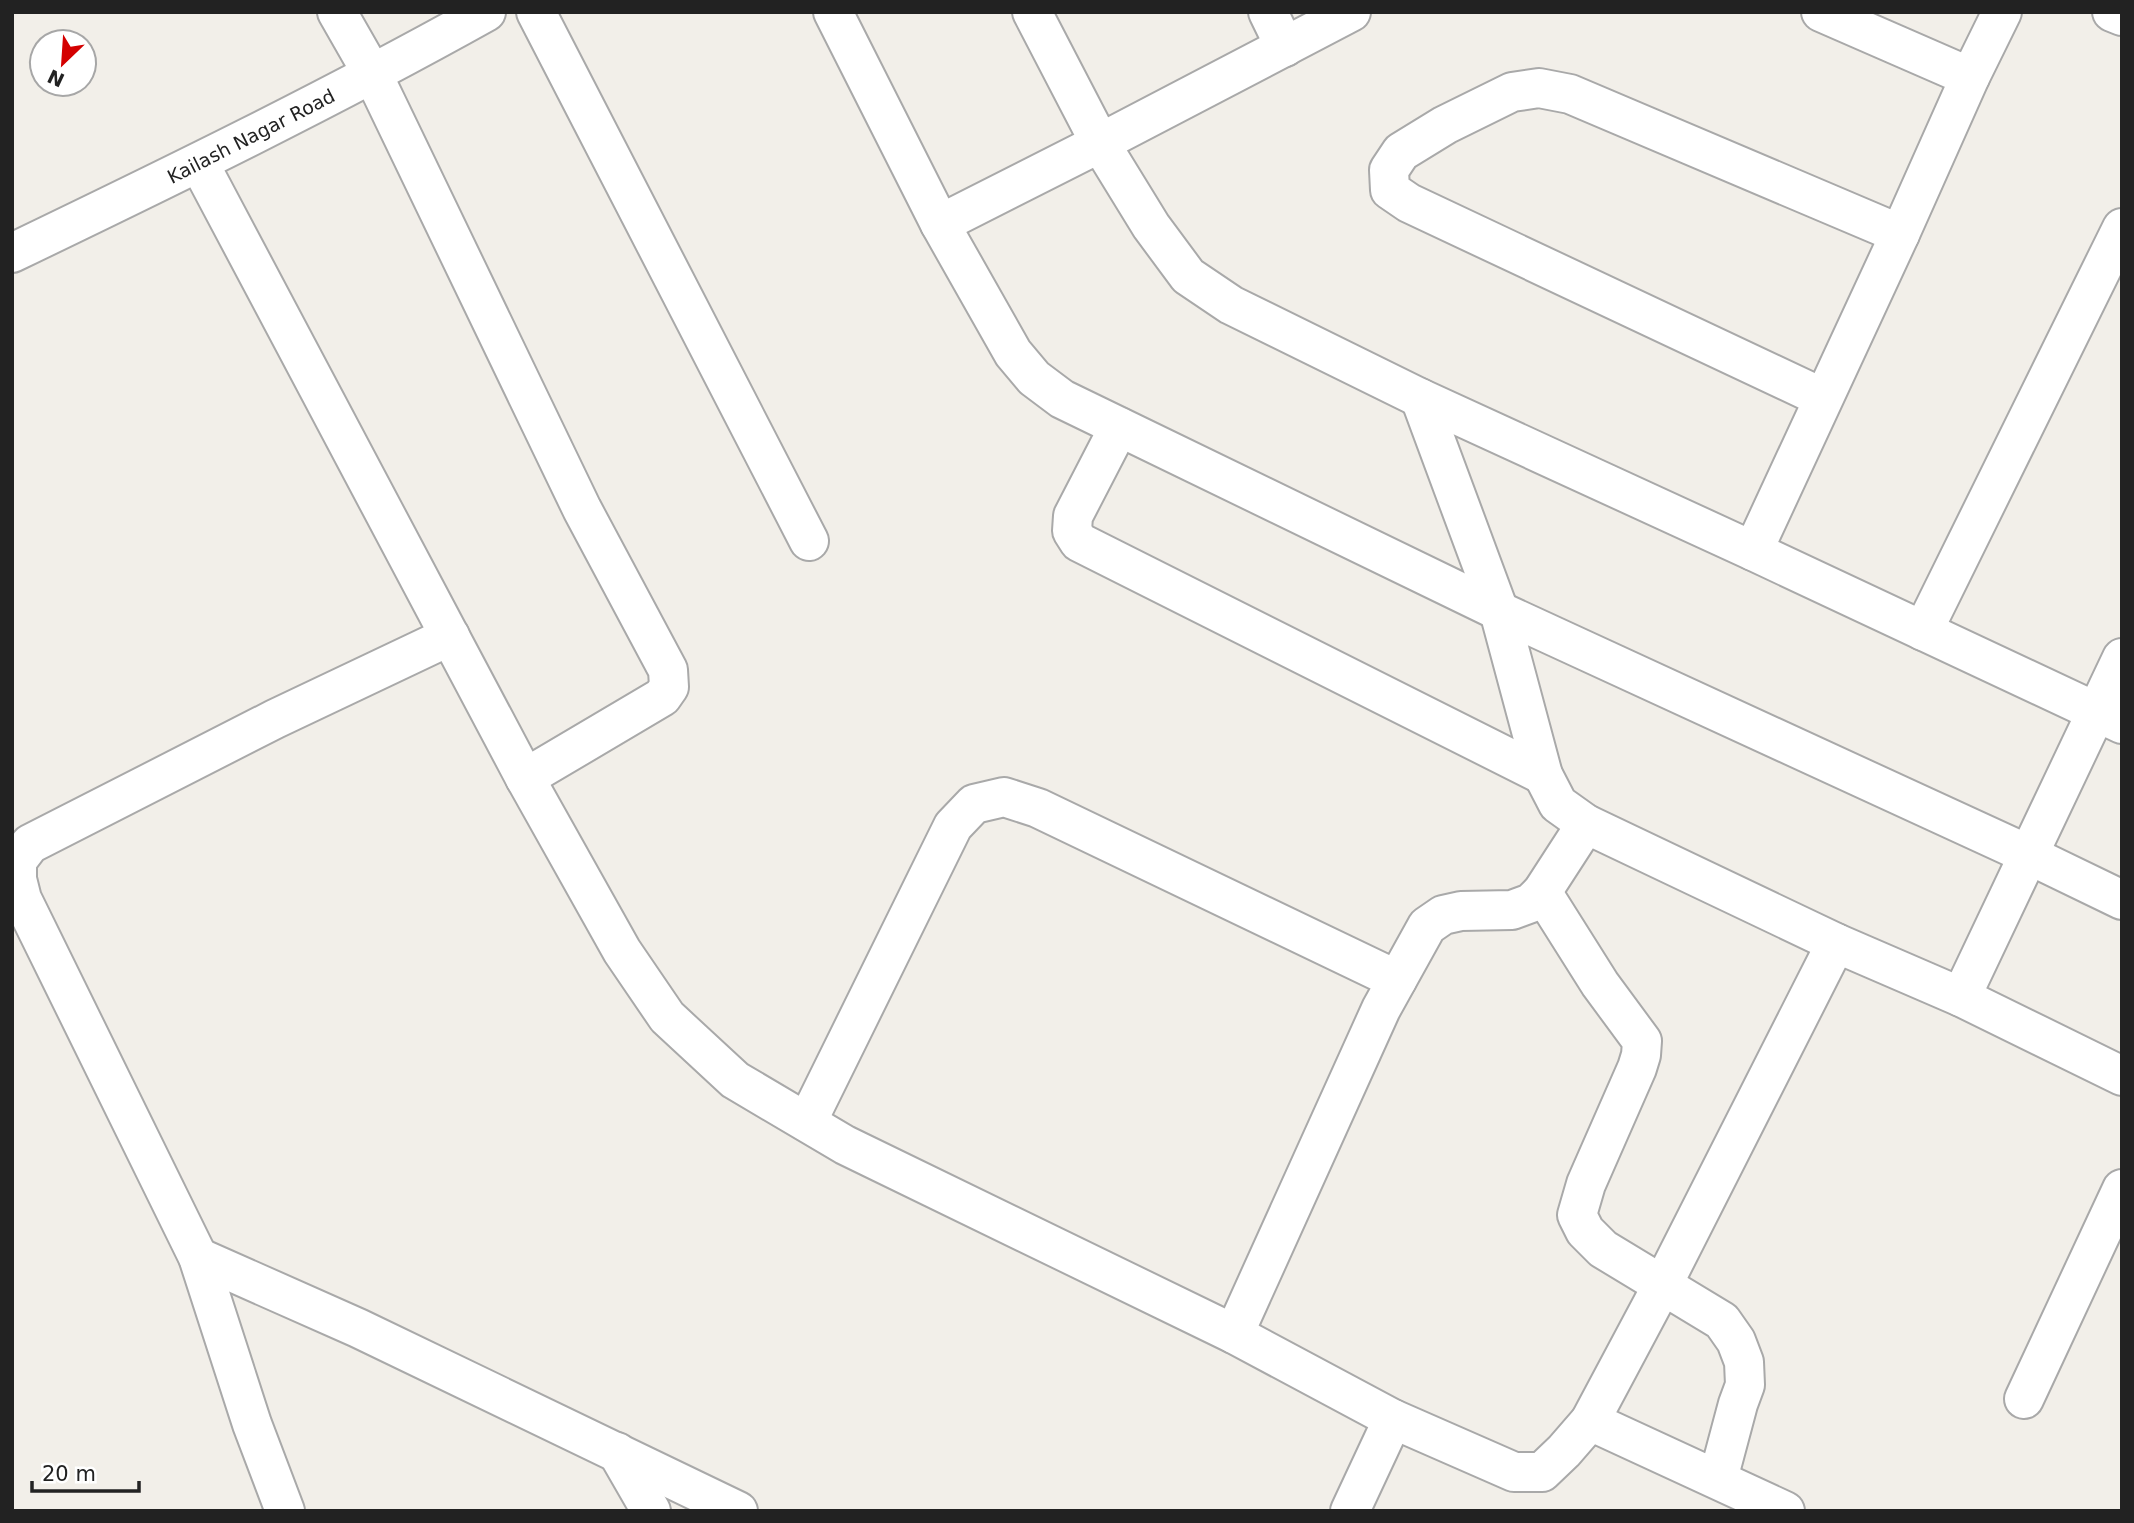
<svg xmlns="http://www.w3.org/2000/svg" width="2134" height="1523" font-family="'DejaVu Sans',sans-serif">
  <rect width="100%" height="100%" fill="#f2efe9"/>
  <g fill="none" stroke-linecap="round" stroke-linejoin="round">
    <defs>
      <g id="minor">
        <polyline points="337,12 373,75 582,509 668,670 669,687 662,697 525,778"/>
        <polyline points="536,12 809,541"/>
        <polyline points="833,12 940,224 1013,353 1034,378 1062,399 1499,611 2027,854 2122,900"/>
        <polyline points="1032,12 1100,143 1151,226 1188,276 1231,305 1420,398 1753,551 2122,724"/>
        <polyline points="1268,12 1285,47"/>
        <polyline points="1821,12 1970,77"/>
        <polyline points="2112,12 2122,16"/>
        <polyline points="199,163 525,778 622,951 667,1017 735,1080 845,1145 1234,1334 1393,1419 1514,1472 1542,1472 1564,1451 1590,1421 1663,1284 1836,943"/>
        <polyline points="940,224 1100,143 1351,12"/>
        <path d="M12,253C172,176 330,99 486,12"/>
        <polyline points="1420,398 1499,611 1543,775 1558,804 1586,824 1836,943 1961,997 2122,1076"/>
        <polyline points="1823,398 1409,203 1390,190 1389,170 1401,152 1445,125 1512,92 1539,88 1570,94 1900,234"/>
        <polyline points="1119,427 1073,516 1072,531 1079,542 1543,775"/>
        <polyline points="1753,551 1900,234 1970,77 2002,12"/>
        <polyline points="1923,631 2122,228"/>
        <polyline points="1542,892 1600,984 1642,1041 1641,1055 1637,1068 1586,1184 1577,1215 1585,1231 1603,1249 1722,1321 1736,1341 1744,1362 1745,1385 1738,1404 1718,1479"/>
        <polyline points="1961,997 2122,658"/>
        <polyline points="807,1122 953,826 974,804 1004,797 1038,808 1397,980"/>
        <polyline points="198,1257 358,1328 738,1511"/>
        <polyline points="1234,1334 1381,1009 1427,926 1443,915 1461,911 1512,910 1531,903 1542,892 1586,824"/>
        <polyline points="2024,1399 2122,1189"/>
        <polyline points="1590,1421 1785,1511"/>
        <polyline points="617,1452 651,1511"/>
        <polyline points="285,1511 252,1424 198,1257 22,899 17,879 17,861 30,844 275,719 450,636"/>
        <polyline points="1350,1511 1393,1419"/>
      </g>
    </defs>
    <use href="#minor" stroke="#a9a9a9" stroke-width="42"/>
    <use href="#minor" stroke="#fff" stroke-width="38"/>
  </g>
  <g text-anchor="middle" stroke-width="5" stroke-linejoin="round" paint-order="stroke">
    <g font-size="19" fill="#222" stroke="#fff">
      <text transform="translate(251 136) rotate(-27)" y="7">Kailash Nagar Road</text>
    </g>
  </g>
  <rect width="2134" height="1523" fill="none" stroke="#222222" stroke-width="28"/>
  <g transform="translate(63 63) rotate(205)"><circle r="33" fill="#ffffff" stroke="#a7a7a7" stroke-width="2"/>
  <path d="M0-5L12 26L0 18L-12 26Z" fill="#d40000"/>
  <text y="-10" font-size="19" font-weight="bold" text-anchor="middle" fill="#222222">N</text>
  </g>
  <path d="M32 1481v10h107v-10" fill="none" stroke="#222222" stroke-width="3.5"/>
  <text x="42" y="1481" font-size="21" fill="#222222" stroke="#ffffff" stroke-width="5" paint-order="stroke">20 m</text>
</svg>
